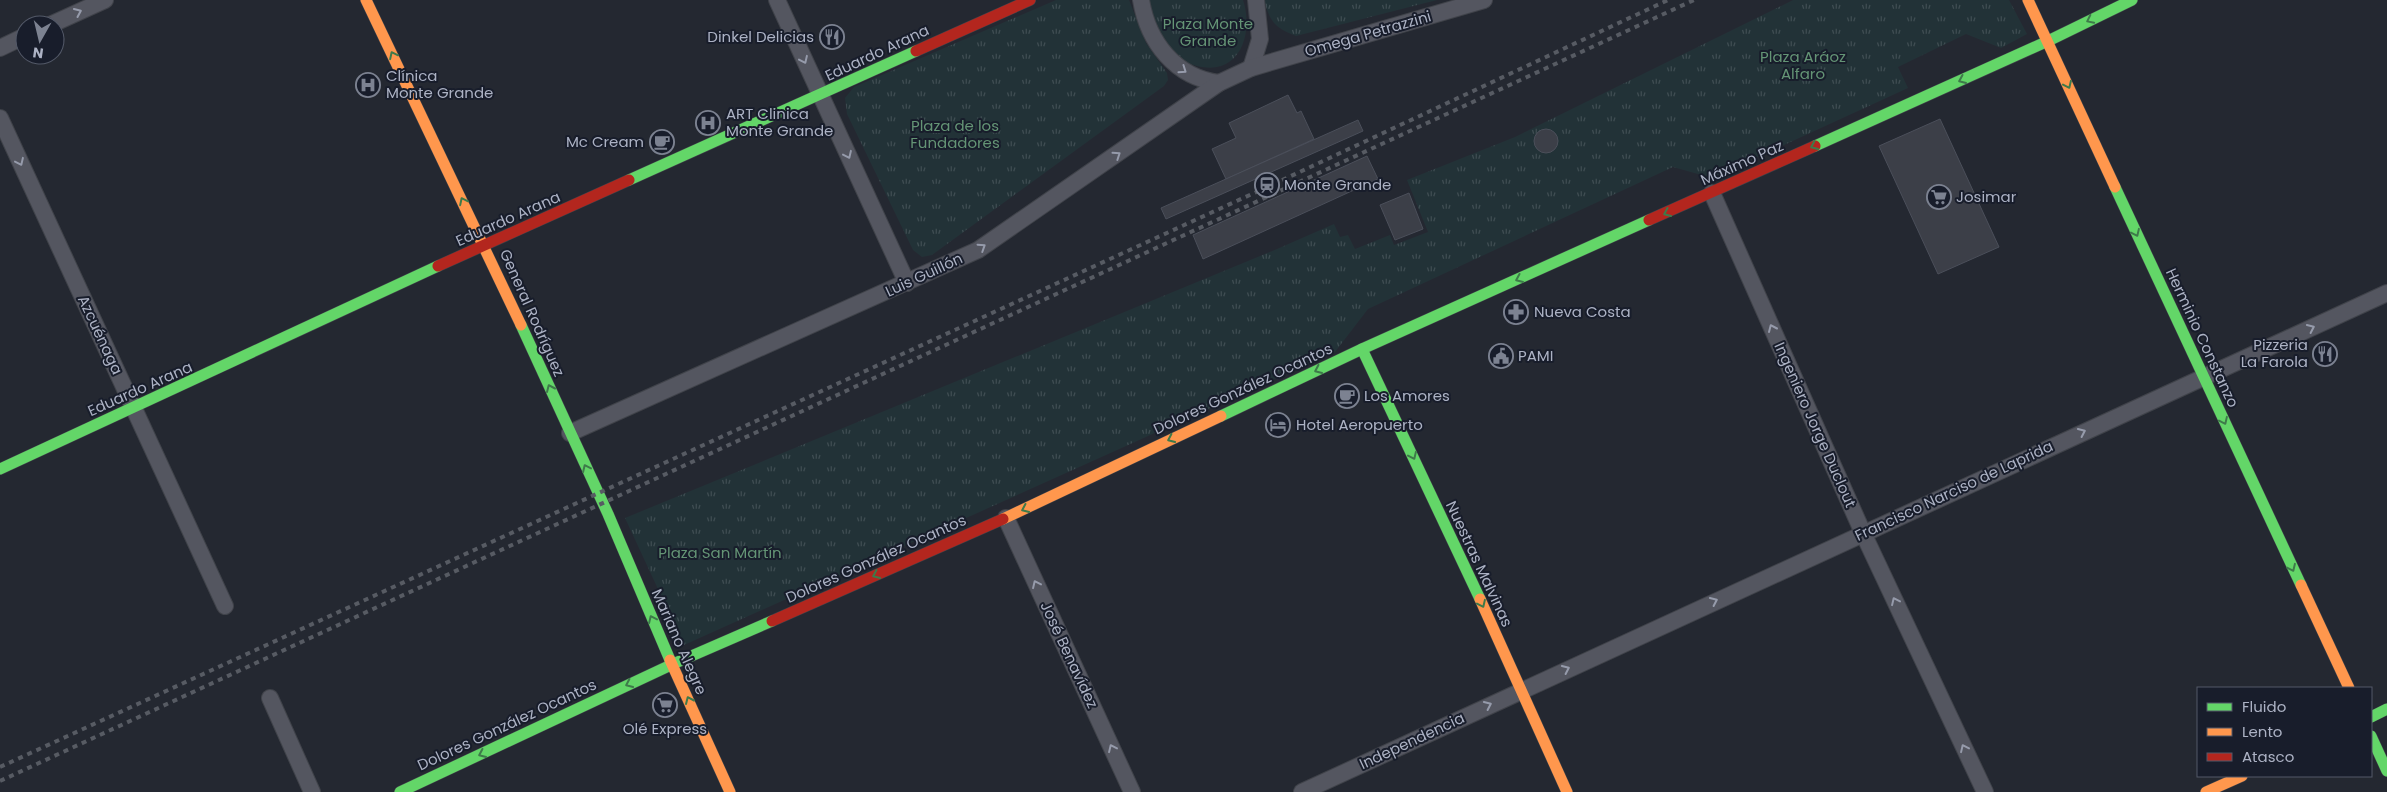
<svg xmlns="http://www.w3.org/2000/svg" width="2387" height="792" font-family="Poppins,sans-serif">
  <defs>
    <pattern id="grass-tufts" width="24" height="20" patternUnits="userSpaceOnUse" patternTransform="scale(1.25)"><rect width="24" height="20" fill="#223237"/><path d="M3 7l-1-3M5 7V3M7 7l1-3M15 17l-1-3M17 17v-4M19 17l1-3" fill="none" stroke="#3f4d52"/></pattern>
  </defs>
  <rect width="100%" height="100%" fill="#242831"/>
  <g fill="url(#grass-tufts)">
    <polygon points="1056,0 1129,0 1146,43 1167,73 1168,80 1164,86 932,255 922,257 913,250 847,114 845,98 854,87"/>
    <path d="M1148,0H1243C1254,33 1240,77 1197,66C1169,59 1154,25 1148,0Z"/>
    <path d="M1264,0H1437L1296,36C1275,28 1270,22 1264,0Z"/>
    <polygon points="1793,0 2009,0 2027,34 2001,48 1966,34 1898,67 1908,88 1712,178 1673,167 1368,309 1335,352 684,645 625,518 1277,249 1334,224 1340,237 1348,235 1355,249 1390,235 1394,245 1428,232 1407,180 1515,137"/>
  </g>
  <g fill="#3c3f48" stroke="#4b4f5a">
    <polygon points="1288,95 1297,113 1301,111 1314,139 1226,179 1212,149 1236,138 1229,123"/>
    <polygon points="1940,119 1999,247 1938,274 1879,146"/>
    <polygon points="1358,120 1363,131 1166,219 1161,208"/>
    <circle cx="1546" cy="141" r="12"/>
    <polygon points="1367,156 1378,179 1203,259 1193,235"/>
    <polygon points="1409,193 1423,229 1395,240 1380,205"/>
  </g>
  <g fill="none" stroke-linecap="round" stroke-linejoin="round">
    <defs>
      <g id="street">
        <polyline points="777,0 907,283"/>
        <path d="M1141,0C1148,42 1175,77 1219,83"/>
        <polyline points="50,25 105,0"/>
        <polyline points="0,48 25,36"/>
        <polyline points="1251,68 1260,39 1256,0"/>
        <polyline points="0,118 225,606"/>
        <polyline points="1712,193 1863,533 1985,792"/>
        <polyline points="570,433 978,250 1219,83 1251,68 1484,0"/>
        <polyline points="1006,518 1132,792"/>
        <polyline points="270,698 312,792"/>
        <polyline points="1302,792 2387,293"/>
      </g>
      <g id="fast">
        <polyline points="1815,146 2048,41 2132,0"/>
        <polyline points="629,180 916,51"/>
        <polyline points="2115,187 2301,585"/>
        <polyline points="521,325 608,514 670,660"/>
        <polyline points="1362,349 1480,599"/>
        <polyline points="1221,416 1362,349 1649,220"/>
        <polyline points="0,469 438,266"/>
        <polyline points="2371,717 2387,709"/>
        <polyline points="2371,736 2387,771"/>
        <polyline points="400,792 673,664 772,621"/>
      </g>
      <g id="slow">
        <polyline points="366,0 521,325"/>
        <polyline points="2028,0 2115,187"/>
        <polyline points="1003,519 1221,416"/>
        <polyline points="2301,585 2349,688"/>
        <polyline points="1480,599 1567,792"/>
        <polyline points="670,660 730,792"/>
        <polyline points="2206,792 2242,776"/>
      </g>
      <g id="jam">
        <polyline points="916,51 1030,0"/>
        <polyline points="1649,220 1815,146"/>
        <polyline points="438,266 629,180"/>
        <polyline points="772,621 1003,519"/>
      </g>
    </defs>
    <use href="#street" stroke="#40434a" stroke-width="18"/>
    <use href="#fast" stroke="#40434a" stroke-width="12"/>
    <use href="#slow" stroke="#40434a" stroke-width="12"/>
    <use href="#jam" stroke="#40434a" stroke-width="12"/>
    <use href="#street" stroke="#545660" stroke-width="16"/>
    <use href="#fast" stroke="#63d668" stroke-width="11"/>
    <use href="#slow" stroke="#ff974d" stroke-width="11"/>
    <use href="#jam" stroke="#b3261e" stroke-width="11"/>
    <g stroke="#575b63" stroke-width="4" stroke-dasharray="5 5" stroke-linecap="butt">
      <polyline points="0,767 1276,183 1668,0"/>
      <polyline points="0,781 1694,0"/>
    </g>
  </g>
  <defs><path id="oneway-chevron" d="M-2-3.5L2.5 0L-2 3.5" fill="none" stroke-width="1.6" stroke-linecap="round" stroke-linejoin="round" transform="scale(1.25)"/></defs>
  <g stroke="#969bab">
    <use href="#oneway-chevron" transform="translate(78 12) rotate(-24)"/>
    <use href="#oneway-chevron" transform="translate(804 60) rotate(65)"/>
    <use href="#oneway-chevron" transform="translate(1183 70) rotate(35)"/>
    <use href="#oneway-chevron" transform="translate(848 155) rotate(65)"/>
    <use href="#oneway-chevron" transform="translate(1117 155) rotate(-34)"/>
    <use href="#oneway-chevron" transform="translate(20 162) rotate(65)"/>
    <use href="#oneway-chevron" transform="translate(982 247) rotate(-33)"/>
    <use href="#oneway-chevron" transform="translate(1772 328) rotate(-114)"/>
    <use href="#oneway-chevron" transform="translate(2311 328) rotate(-25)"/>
    <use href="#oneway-chevron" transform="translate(2082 432) rotate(-25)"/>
    <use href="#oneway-chevron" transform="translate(1036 584) rotate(-115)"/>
    <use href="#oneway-chevron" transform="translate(1714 601) rotate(-25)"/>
    <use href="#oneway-chevron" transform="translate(1895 601) rotate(-115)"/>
    <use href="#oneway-chevron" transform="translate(1566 669) rotate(-25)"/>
    <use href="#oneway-chevron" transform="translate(1488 705) rotate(-25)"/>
    <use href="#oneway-chevron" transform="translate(1112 748) rotate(-115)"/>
    <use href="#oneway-chevron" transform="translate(1964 748) rotate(-115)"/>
  </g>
  <g stroke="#3e7a4a">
    <use href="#oneway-chevron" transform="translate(2090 20) rotate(154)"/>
    <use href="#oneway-chevron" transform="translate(393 55) rotate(-116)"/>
    <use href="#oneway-chevron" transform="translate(1962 80) rotate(156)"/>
    <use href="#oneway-chevron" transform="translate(2068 85) rotate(65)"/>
    <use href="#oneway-chevron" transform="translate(1814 146) rotate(156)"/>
    <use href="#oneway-chevron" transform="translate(463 201) rotate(-116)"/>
    <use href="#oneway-chevron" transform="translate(1667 213) rotate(156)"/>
    <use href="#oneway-chevron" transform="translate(2136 233) rotate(65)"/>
    <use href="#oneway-chevron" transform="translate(1519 279) rotate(156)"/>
    <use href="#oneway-chevron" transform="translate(1318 370) rotate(155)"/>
    <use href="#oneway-chevron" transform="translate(550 388) rotate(-114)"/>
    <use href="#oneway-chevron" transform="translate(2224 421) rotate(65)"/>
    <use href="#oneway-chevron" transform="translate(1171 439) rotate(155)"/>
    <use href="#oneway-chevron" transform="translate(1413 456) rotate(65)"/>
    <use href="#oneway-chevron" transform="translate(586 468) rotate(-115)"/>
    <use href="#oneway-chevron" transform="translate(1025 509) rotate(155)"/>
    <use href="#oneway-chevron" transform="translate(2292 568) rotate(65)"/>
    <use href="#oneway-chevron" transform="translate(876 575) rotate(156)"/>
    <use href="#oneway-chevron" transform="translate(1482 604) rotate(65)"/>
    <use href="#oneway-chevron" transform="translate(652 619) rotate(-115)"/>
    <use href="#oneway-chevron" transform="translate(629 684) rotate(155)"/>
    <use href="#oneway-chevron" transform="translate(689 700) rotate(-114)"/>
    <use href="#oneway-chevron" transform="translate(482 754) rotate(155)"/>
  </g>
  <defs>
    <symbol id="restaurant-ring" viewBox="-11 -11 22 22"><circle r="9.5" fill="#181d2b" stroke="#7c8291" stroke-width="1.5"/><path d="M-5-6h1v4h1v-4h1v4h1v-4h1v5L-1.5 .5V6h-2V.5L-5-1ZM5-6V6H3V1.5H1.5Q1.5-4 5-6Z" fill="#7c8291"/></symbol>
    <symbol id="hospital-ring" viewBox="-11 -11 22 22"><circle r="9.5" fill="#181d2b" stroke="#7c8291" stroke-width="1.5"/><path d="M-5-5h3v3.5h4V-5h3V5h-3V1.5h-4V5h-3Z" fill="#7c8291"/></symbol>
    <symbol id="cafe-ring" viewBox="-11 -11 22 22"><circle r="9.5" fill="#181d2b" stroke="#7c8291" stroke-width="1.5"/><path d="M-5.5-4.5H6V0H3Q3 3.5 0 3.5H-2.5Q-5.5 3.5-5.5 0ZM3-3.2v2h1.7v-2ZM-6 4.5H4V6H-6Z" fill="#7c8291"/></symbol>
    <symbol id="station-ring" viewBox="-11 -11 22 22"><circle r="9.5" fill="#181d2b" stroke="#7c8291" stroke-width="1.5"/><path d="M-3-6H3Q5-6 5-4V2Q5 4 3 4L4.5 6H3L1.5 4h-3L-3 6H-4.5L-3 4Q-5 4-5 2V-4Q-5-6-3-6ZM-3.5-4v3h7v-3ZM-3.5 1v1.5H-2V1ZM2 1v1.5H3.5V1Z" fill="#7c8291"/></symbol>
    <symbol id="supermarket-ring" viewBox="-11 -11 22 22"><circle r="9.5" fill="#181d2b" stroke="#7c8291" stroke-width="1.5"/><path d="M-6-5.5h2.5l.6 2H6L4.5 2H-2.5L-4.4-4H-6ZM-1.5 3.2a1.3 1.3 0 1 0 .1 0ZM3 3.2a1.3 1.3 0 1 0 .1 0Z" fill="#7c8291"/></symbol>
    <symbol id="pharmacy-ring" viewBox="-11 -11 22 22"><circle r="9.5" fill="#181d2b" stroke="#7c8291" stroke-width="1.5"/><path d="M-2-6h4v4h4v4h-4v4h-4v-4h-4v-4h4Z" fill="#7c8291"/></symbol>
    <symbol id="civic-ring" viewBox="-11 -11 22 22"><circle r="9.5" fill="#181d2b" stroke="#7c8291" stroke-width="1.5"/><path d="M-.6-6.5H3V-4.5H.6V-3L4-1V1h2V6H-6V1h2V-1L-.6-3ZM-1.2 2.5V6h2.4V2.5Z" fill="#7c8291"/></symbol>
    <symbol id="hotel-ring" viewBox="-11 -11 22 22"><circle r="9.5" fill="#181d2b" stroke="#7c8291" stroke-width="1.5"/><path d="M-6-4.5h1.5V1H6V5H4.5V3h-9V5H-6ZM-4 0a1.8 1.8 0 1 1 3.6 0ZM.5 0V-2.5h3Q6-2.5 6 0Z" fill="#7c8291"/></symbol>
  </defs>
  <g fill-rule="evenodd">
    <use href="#restaurant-ring" x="818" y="23" width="28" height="28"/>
    <use href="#hospital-ring" x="354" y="71" width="28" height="28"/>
    <use href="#hospital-ring" x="694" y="109" width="28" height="28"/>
    <use href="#cafe-ring" x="648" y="128" width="28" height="28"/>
    <use href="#station-ring" x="1253" y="171" width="28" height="28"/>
    <use href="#supermarket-ring" x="1925" y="183" width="28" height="28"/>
    <use href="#pharmacy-ring" x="1502" y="298" width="28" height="28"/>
    <use href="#restaurant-ring" x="2311" y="340" width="28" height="28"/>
    <use href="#civic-ring" x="1487" y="342" width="28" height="28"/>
    <use href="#cafe-ring" x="1333" y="382" width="28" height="28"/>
    <use href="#hotel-ring" x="1264" y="411" width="28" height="28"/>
    <use href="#supermarket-ring" x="651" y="691" width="28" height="28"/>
  </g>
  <g text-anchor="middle" stroke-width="4" stroke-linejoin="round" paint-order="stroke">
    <g font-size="15" fill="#649475" stroke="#181d2b">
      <text x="1208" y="29">Plaza Monte<tspan x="1208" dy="17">Grande</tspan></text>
      <text x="1803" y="62">Plaza Aráoz<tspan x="1803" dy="17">Alfaro</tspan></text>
      <text x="955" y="131">Plaza de los<tspan x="955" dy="17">Fundadores</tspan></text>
      <text x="720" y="558">Plaza San Martín</text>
    </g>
    <g font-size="15" fill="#acb2c4" stroke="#181d2b">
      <text transform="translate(1368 34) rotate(-16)" y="5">Omega Petrazzini</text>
      <text transform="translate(877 53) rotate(-25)" y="5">Eduardo Arana</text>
      <text transform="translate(1742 163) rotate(-24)" y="5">Máximo Paz</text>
      <text transform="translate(508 219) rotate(-24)" y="5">Eduardo Arana</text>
      <text transform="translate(924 275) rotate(-25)" y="5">Luis Guillón</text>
      <text transform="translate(532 313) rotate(66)" y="5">General Rodríguez</text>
      <text transform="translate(100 335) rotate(65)" y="5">Azcuénaga</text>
      <text transform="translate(2202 338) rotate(65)" y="5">Herminio Constanzo</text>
      <text transform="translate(140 389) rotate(-24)" y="5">Eduardo Arana</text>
      <text transform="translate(1243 389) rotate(-25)" y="5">Dolores González Ocantos</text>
      <text transform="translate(1815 425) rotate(66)" y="5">Ingeniero Jorge Duclout</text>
      <text transform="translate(1954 491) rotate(-25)" y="5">Francisco Narciso de Laprida</text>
      <text transform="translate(876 559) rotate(-24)" y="5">Dolores González Ocantos</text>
      <text transform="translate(1479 564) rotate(65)" y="5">Nuestras Malvinas</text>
      <text transform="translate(679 642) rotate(66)" y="5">Mariano Alegre</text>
      <text transform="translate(1069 655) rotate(65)" y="5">José Benavídez</text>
      <text transform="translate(507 725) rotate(-25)" y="5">Dolores González Ocantos</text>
      <text transform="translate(1412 741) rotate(-25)" y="5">Independencia</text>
    </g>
    <g font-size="15" fill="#acb2c4" stroke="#181d2b" text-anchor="start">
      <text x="814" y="42" text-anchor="end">Dinkel Delicias</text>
      <text x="386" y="81">Clínica<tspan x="386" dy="17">Monte Grande</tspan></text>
      <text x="726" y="119">ART Clinica<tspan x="726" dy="17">Monte Grande</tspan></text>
      <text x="644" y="147" text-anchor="end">Mc Cream</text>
      <text x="1284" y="190">Monte Grande</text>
      <text x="1956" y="202">Josimar</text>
      <text x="1534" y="317">Nueva Costa</text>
      <text x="2308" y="350" text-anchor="end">Pizzeria<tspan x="2308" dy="17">La Farola</tspan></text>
      <text x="1518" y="361">PAMI</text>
      <text x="1364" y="401">Los Amores</text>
      <text x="1296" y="430">Hotel Aeropuerto</text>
      <text x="665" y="734" text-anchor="middle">Olé Express</text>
    </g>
  </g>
  <rect x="2197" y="687" width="175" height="90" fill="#181d2b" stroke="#535968"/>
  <rect x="2207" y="703" width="25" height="8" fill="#63d668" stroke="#535968"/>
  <text x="2242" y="712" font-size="15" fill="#acb2c4">Fluido</text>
  <rect x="2207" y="728" width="25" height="8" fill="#ff974d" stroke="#535968"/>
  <text x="2242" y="737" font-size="15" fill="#acb2c4">Lento</text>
  <rect x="2207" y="753" width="25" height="8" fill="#b3261e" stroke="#535968"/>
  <text x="2242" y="762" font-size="15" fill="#acb2c4">Atasco</text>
  <g transform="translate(40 40) rotate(188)"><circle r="24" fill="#181d2b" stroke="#535968"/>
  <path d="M0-4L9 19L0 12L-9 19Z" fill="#7c8291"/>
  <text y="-8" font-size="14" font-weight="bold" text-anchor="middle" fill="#acb2c4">N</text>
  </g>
</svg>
